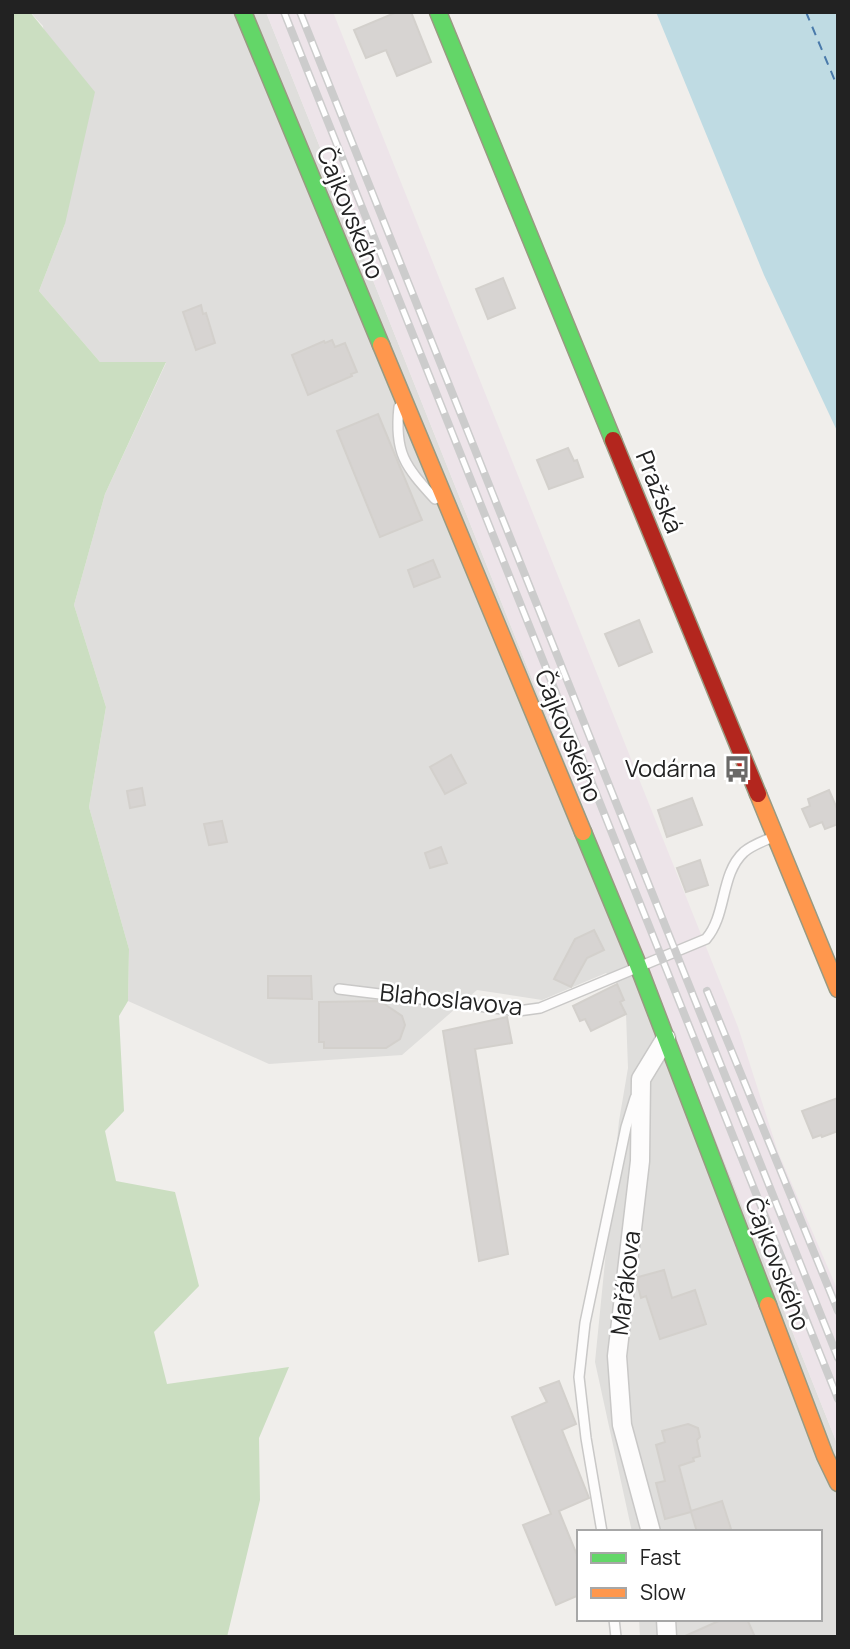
<svg xmlns="http://www.w3.org/2000/svg" width="850" height="1649" font-family="Manrope,sans-serif">
  <rect width="100%" height="100%" fill="#f0eeeb"/>
  <polygon fill="#dfdedc" points="30,12 266,12 838,1446 838,1637 640,1637 639,1619 820,1619 820,1532 632,1532 595,1362 619,1121 628,1068 626,1014 620,1002 624,999 617,984 606,973 542,1000 477,990 402,1055 269,1064 128,1001 129,949 89,807 106,707 74,605 105,494 166,363 100,362 39,291 65,224 43,26"/>
  <polygon fill="#ede4e9" points="266,12 333,12 738,1027 778,1152 838,1291 838,1446"/>
  <polygon fill="#cbdec1" points="12,12 30,12 95,92 65,224 39,291 100,362 166,362 105,494 74,605 106,707 89,807 129,949 128,1001 119,1016 124,1111 105,1131 116,1181 175,1192 199,1286 154,1332 167,1384 289,1367 259,1438 260,1500 227,1637 12,1637"/>
  <polygon fill="#bfdbe3" points="656,12 838,12 838,433 764,275"/>
  <g fill="none" stroke-linecap="round" stroke-linejoin="round">
    <polyline stroke="#4a7aab" stroke-width="2" stroke-dasharray="9 7" stroke-linecap="butt" points="806,12 838,88"/>
  </g>
  <g fill="#d7d4d2" stroke="#d3d0cc" stroke-width="2">
    <polygon points="397,12 411,12 431,62 397,76 386,50 366,58 354,30"/>
    <polygon points="503,278 515,308 488,319 476,289"/>
    <polygon points="201,305 203,314 206,313 215,343 196,350 183,312"/>
    <polygon points="332,340 335,347 345,343 357,372 351,374 352,376 308,395 292,355 324,341 325,343"/>
    <polygon points="378,414 422,520 380,537 337,431"/>
    <polygon points="568,448 574,461 577,460 583,477 549,489 537,460"/>
    <polygon points="433,560 440,577 414,587 408,570"/>
    <polygon points="639,620 652,652 619,666 605,634"/>
    <polygon points="451,755 466,783 445,794 430,767"/>
    <polygon points="142,788 145,805 130,808 127,791"/>
    <polygon points="829,790 838,811 838,824 825,829 822,822 810,827 802,809 810,806 808,799"/>
    <polygon points="692,798 702,825 667,837 658,810"/>
    <polygon points="222,821 227,842 209,845 204,824"/>
    <polygon points="441,847 447,863 430,868 425,853"/>
    <polygon points="700,860 708,885 686,892 677,868"/>
    <polygon points="594,930 604,950 587,958 571,987 554,979 575,939"/>
    <polygon points="268,976 311,976 312,999 268,998"/>
    <polygon points="617,984 624,1000 620,1002 626,1014 591,1031 585,1019 580,1021 573,1006"/>
    <polygon points="380,1001 402,1016 405,1025 400,1039 386,1048 324,1048 324,1042 319,1042 319,1002"/>
    <polygon points="507,1017 512,1043 475,1049 508,1254 479,1261 443,1031"/>
    <polygon points="838,1098 838,1131 822,1137 821,1135 813,1138 802,1111"/>
    <polygon points="664,1270 672,1298 695,1290 706,1324 660,1339 646,1296 641,1298 637,1283 638,1277"/>
    <polygon points="559,1381 576,1424 562,1430 589,1498 559,1511 579,1560 579,1595 556,1605 523,1525 551,1514 512,1417 547,1402 540,1388"/>
    <polygon points="688,1424 698,1428 700,1437 697,1440 700,1456 693,1458 694,1461 679,1466 691,1511 722,1501 731,1529 722,1532 697,1532 691,1512 665,1519 656,1483 665,1481 656,1445 665,1442 662,1431"/>
    <polygon points="723,1619 747,1619 755,1637 683,1637"/>
  </g>
  <g fill="none" stroke-linecap="round" stroke-linejoin="round">
    <defs>
      <g id="lane">
        <path d="M399,407C394,453 405,466 435,499"/>
        <path d="M339,989L518,1011L540,1008L706,939C727,915 720,874 744,852C752,845 764,841 773,837"/>
        <polyline points="602,1532 586,1438 579,1377 585,1323 626,1127 635,1098"/>
        <polyline points="614,1619 616,1637"/>
      </g>
      <g id="street">
        <polyline points="651,1532 622,1425 617,1356 640,1161 641,1079 666,1038"/>
        <polyline points="666,1619 667,1637"/>
      </g>
      <g id="fast">
        <polyline points="243,12 381,345"/>
        <polyline points="438,12 613,440"/>
        <polyline points="583,832 636,960 768,1305"/>
      </g>
      <g id="slow">
        <polyline points="381,345 583,832"/>
        <polyline points="758,794 838,989"/>
        <polyline points="768,1305 825,1456 838,1483"/>
      </g>
      <polyline id="jam" points="613,440 758,794"/>
    </defs>
    <use href="#lane" stroke="#c9c8c7" stroke-width="12"/>
    <use href="#street" stroke="#c9c8c7" stroke-width="21"/>
    <use href="#fast" stroke="#999a82" stroke-width="19"/>
    <use href="#slow" stroke="#999a82" stroke-width="19"/>
    <use href="#jam" stroke="#999a82" stroke-width="19"/>
    <use href="#lane" stroke="#fdfcfc" stroke-width="9"/>
    <use href="#street" stroke="#fdfcfc" stroke-width="18"/>
    <use href="#fast" stroke="#63d668" stroke-width="16"/>
    <use href="#slow" stroke="#ff974d" stroke-width="16"/>
    <use href="#jam" stroke="#b3261e" stroke-width="16"/>
    <defs>
      <g id="rail">
        <polyline points="284,12 838,1399"/>
        <polyline points="300,12 838,1358"/>
        <polyline points="707,991 838,1311"/>
      </g>
    </defs>
    <use href="#rail" stroke="#ccc" stroke-width="8"/>
    <use href="#rail" stroke="#fff" stroke-width="5" stroke-dasharray="16" stroke-linecap="butt"/>
  </g>
  <defs>
    <symbol id="bus-bare" viewBox="-9 -9 18 18"><path d="M-5-6H5V4H4V6H2V4H-2V6H-4V4H-5ZM-3.5-4V0h7V-4ZM-3.5 1.2v1.5H-2V1.2ZM2 1.2v1.5H3.5V1.2Z" fill="#6a6968" stroke="#fff" stroke-width="2.5" paint-order="stroke"/></symbol>
  </defs>
  <g fill-rule="evenodd">
    <use href="#bus-bare" x="718" y="750" width="38" height="38"/>
  </g>
  <g text-anchor="middle" stroke-width="5" stroke-linejoin="round" paint-order="stroke">
    <g font-size="24" fill="#222" stroke="#fff">
      <text transform="translate(350 213) rotate(68)" y="8">Čajkovského</text>
      <text transform="translate(659 492) rotate(68)" y="8">Pražská</text>
      <text transform="translate(568 736) rotate(68)" y="8">Čajkovského</text>
      <text transform="translate(451 1000) rotate(6)" y="8">Blahoslavova</text>
      <text transform="translate(777 1264) rotate(69)" y="8">Čajkovského</text>
      <text transform="translate(626 1283) rotate(-83)" y="8">Mařákova</text>
    </g>
    <g font-size="24" fill="#222" stroke="#fff" text-anchor="end">
      <text x="716" y="777">Vodárna</text>
    </g>
  </g>
  <rect width="850" height="1649" fill="none" stroke="#222222" stroke-width="28"/>
  <rect x="577" y="1530" width="245" height="91" fill="#ffffff" stroke="#a7a7a7" stroke-width="2"/>
  <rect x="591" y="1553" width="35" height="10" fill="#63d668" stroke="#a7a7a7" stroke-width="2"/>
  <text x="640" y="1565" font-size="21" fill="#222222">Fast</text>
  <rect x="591" y="1588" width="35" height="10" fill="#ff974d" stroke="#a7a7a7" stroke-width="2"/>
  <text x="640" y="1600" font-size="21" fill="#222222">Slow</text>
</svg>
